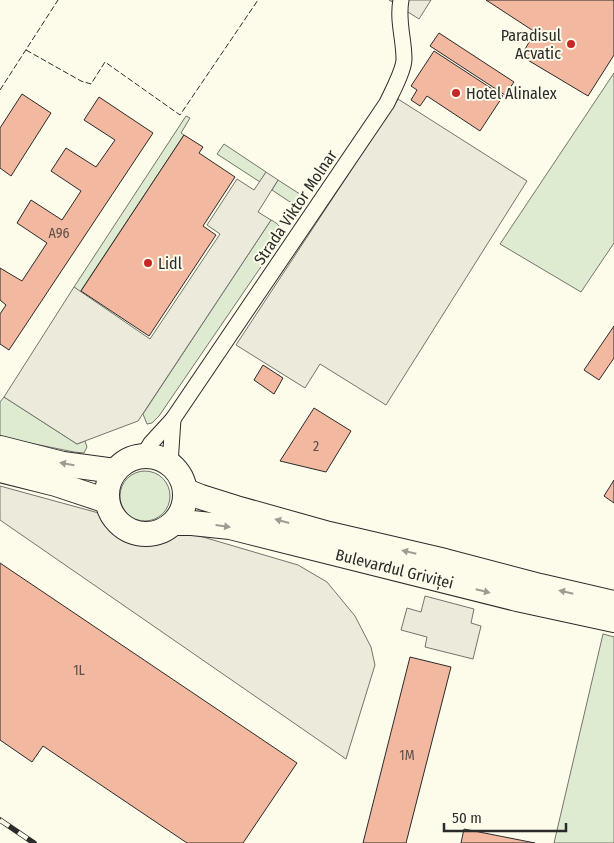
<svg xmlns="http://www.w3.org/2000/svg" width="614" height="843" font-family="'Fira Sans Condensed',sans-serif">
  <rect width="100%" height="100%" fill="#fdfbea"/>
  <g fill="#deebd1" stroke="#74746e">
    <polygon points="614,73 614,243 581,292 500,244"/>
    <polygon points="186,116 190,118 181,133 184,135 80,292 74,287"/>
    <polygon points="224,144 266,172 260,182 217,154"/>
    <polygon points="278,180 306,198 302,204 290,202 272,190"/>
    <path d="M271,220C279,224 281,227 282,236L159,416L152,423L147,424L143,414Z"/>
    <polygon points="4,397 77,444 85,441 87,447 84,453 74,452 0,437 0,402"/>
    <circle cx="145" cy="496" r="25"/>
    <polygon points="603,634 614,637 614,843 554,843"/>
  </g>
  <g fill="#eceadb" stroke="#74746e">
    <polygon points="389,0 431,0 419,19"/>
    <polygon points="398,99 527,181 386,405 320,364 305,388 236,345"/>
    <polygon points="266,172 278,180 258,212 271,220 138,421 77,444 4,397 74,287 150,339 220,234 207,225 237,179 254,190"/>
    <polygon points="0,486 95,512 203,537 298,565 327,582 355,616 371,647 375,665 346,759 0,520"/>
    <polygon points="425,596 474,609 471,623 481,626 473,659 425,647 427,637 401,630 407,608 421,612"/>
  </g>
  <g fill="#f2b8a0" stroke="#2b2b2b">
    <polygon points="486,0 614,0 614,55 588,96 521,56 535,32"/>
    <polygon points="439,33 514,82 505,95 430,46"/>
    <polygon points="434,51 503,96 480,131 427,96 420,106 411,100 417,90 411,86"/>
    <polygon points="22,94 51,113 11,176 0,168 0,128"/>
    <polygon points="99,97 153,133 9,350 0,344 0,314 6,305 0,300 0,268 22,281 47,243 17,223 31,200 62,220 81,191 51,171 66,148 96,167 115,140 84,120"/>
    <polygon points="184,135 203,147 199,153 235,177 203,226 216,235 149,336 81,291"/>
    <polygon points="614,326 614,358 599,380 584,370"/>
    <polygon points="263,365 283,378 274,394 254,380"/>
    <polygon points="314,408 351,431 326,472 280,461"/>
    <polygon points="614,480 614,503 604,496"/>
    <polygon points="0,563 297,763 243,843 187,843 43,746 32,762 0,740"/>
    <polygon points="410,657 451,667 406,843 363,843"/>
    <polygon points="464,829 535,843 461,843"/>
  </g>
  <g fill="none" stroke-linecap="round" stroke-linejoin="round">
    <defs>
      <g id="minor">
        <path d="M143,456L151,443L173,419L387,103C392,92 404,70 404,59C404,39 397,20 401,0"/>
        <polyline points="170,464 173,419"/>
      </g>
      <g id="primary">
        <polyline points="0,448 63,464 115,471"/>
        <circle cx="146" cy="495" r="39"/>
        <polyline points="0,470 56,484 107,501"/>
        <polyline points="186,491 201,497 236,508 329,534 445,561 540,586 614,603"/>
        <path id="s1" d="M175,523H192L230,527L517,599L614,620"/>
      </g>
    </defs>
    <use href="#minor" stroke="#2b2b2b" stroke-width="17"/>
    <use href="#primary" stroke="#2b2b2b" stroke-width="26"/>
    <use href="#minor" stroke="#fdfbea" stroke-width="15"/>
    <use href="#primary" stroke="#fdfbea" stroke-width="24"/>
    <defs>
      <polyline id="rail" points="0,820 34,843"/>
    </defs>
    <use href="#rail" stroke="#2b2b2b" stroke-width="5.5"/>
    <use href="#rail" stroke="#fdfbea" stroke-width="4" stroke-dasharray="11" stroke-linecap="butt"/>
    <g stroke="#2b2b2b" stroke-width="1" stroke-dasharray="6 2.5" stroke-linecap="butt">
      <polyline points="26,50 81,81 91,84 105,62 180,115 258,0"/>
      <polyline points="0,90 58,0"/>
    </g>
  </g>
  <defs><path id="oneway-solid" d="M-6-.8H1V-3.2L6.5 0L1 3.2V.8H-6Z" transform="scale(1.25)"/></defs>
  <g fill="#9e9d94">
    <use href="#oneway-solid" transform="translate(67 464) rotate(-170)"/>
    <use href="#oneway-solid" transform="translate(282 521) rotate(-165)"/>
    <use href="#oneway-solid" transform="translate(223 526) rotate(8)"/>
    <use href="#oneway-solid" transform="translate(409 552) rotate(-167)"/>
    <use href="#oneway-solid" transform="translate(483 591) rotate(14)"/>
    <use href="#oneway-solid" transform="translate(566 592) rotate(-167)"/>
  </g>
  <g fill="#c62828" stroke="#fdfbea" stroke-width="2">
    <circle cx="571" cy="44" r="5"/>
    <circle cx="456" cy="93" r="5"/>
    <circle cx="148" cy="263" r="5"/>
  </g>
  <g text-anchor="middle" stroke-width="4" stroke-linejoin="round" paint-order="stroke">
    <g font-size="14" fill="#5d4e48">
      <text x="59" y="238">A96</text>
      <text x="316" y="451">2</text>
      <text x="79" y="675">1L</text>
      <text x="407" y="760">1M</text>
    </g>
    <g font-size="16" fill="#2b2b2b" stroke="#fdfbea" text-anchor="start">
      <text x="561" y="41" text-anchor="end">Paradisul<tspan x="561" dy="18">Acvatic</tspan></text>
      <text x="466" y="99">Hotel Alinalex</text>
      <text x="158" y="269">Lidl</text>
    </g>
    <g font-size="16" fill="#2b2b2b" stroke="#fdfbea">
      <text transform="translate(295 207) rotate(-56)" y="6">Strada Viktor Molnar</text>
      <text dy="6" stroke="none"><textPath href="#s1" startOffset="225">Bulevardul Griviței</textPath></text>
    </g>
  </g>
  <path d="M444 823v8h122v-8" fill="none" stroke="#2b2b2b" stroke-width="2.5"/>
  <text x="452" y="823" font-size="15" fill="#2b2b2b" stroke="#fdfbea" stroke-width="4" paint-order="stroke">50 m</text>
</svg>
